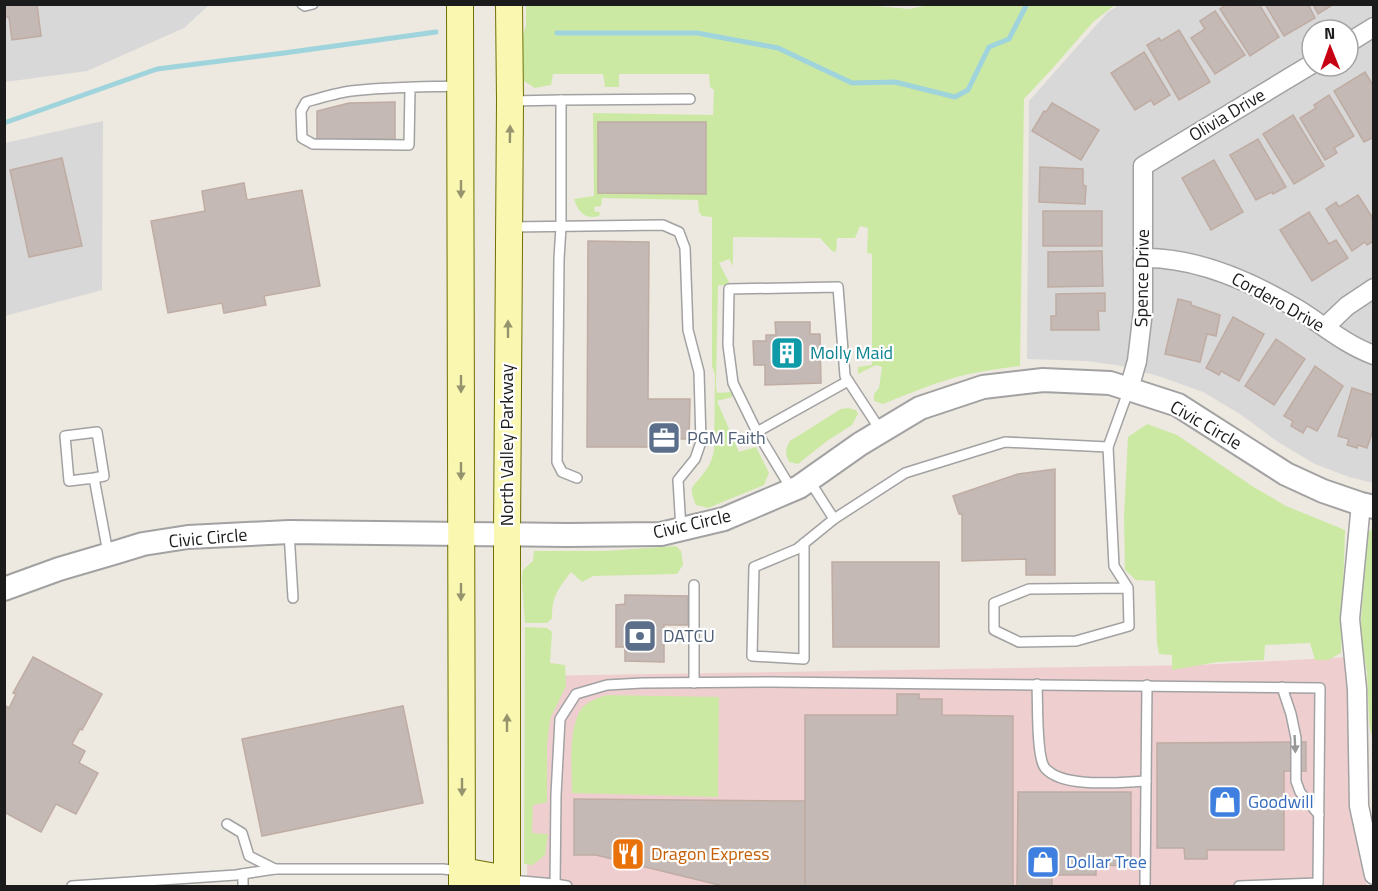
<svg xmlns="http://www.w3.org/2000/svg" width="1378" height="891" font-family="'Titillium Web',sans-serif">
  <rect width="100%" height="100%" fill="#ede8e0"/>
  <g fill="#d9d8d8" fill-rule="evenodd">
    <path d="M1120,4L1373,5V483L1349,477L1315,464L1278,442L1240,414L1203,392L1161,377L1122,366L1087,361L1027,359L1029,101L1107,13ZM1312,30H1348V66H1312Z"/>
    <polygon points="4,5 209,5 184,28 87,71 5,82"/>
    <polygon points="103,121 102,290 5,316 5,143"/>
  </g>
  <polygon fill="#efced0" points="1349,657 1353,815 1367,886 527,886 529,676 1198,665"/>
  <g fill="#cce9a4">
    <path d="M854,4L910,9L932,4L1115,5L1093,22L1052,69L1024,99L1020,366C997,369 973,372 950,379C927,386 905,395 883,404L874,401V394L879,388L882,367L876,365L858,374V367L872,365V254L867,253L868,228L860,226L855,238H837L836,252L832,251L820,238L733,237V266L729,259L719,263L731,286L718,285L716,386L717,393L732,392V397L717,401L739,452L756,447L769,473L764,485L708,508L696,505C688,485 692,489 703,474C709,467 712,460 714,451L715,374L712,366V217L702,216L699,212L698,200L602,198L601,206L594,207L595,212H600L599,216C585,220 578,212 574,199L594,196L593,113L713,115L714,90L710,87L709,74H619V87H605L603,74H553L551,85L535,88L522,80V38L526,26V5Z"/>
    <path d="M848,408L856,410L858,414L852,425L827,441L798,464L789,462C785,453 785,449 790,441L841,409Z"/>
    <polygon points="1147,424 1177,435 1252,486 1286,506 1345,530 1341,653 1328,660 1315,660 1310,643 1265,645 1264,660 1218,662 1172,670 1172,655 1159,654 1157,643 1155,581 1136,580 1125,570 1124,516 1128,437"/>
    <polygon points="1373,528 1373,735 1371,734 1369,722 1367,673 1360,634 1367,533"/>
    <path d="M676,546L681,551L683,565L677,574L593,576L582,582L571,572C558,589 552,596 552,618L547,623H525L522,579L523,570L533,561L534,551H605Z"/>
    <polygon points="525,627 547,628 552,632 550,663 565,665 566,686 550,719 547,744 547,802 533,805 532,833 548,834 545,855 533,865 524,864"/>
    <path d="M607,695L719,697L718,797L572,793C572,770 567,721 585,705C591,700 601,697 607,695Z"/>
  </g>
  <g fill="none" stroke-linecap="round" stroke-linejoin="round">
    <g stroke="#9fd4dc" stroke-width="5">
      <polyline points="557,33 697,33 778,48 852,83 895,82 955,97 968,90 989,47 1009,39 1027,4"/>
      <polyline points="4,123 157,69 284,53 436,32"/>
    </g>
  </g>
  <g fill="#c4b9b4" stroke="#bfaca3" stroke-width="1.5">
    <polygon points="4,4 37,4 41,36 12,40 9,17 4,17"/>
    <polygon points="1227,4 1259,4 1279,37 1250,56 1220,9"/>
    <polygon points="1265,4 1308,4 1315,18 1284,36"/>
    <polygon points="1313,4 1334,4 1318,14"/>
    <polygon points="1215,11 1245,55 1215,74 1191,38 1205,29 1200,21"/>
    <polygon points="1179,30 1210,82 1179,100 1147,45 1159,38 1161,41"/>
    <polygon points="1144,52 1170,95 1154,105 1151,100 1135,110 1111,73"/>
    <polygon points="1365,72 1374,87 1374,137 1364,142 1334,91"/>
    <polygon points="1329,95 1354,136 1334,148 1337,153 1325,160 1300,118 1316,108 1314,105"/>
    <polygon points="395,102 395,139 317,140 317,111 349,103"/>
    <polygon points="1052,103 1099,130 1081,160 1032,131 1044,111 1046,112"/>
    <polygon points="1293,115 1324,166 1294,184 1263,134"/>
    <polygon points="598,122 706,122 706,194 598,193"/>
    <polygon points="1258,139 1286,187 1273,194 1272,192 1256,200 1230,155"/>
    <polygon points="62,158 82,246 29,257 10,170"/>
    <polygon points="1214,160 1243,212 1211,230 1182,178"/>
    <polygon points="1040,167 1083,169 1083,185 1086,186 1085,204 1039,202"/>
    <polygon points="244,183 247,200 302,190 320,286 264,296 266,305 224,313 222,303 168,313 151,221 205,211 202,191"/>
    <polygon points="1358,195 1374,220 1374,241 1367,245 1365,242 1352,251 1326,209 1336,202 1339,207"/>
    <rect x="1043" y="211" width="59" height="35"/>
    <polygon points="1309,212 1329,244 1336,240 1348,258 1312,281 1280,230"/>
    <polygon points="588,241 649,242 648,399 690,399 689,439 675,439 675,443 654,443 654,447 587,447"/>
    <polygon points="1102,251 1103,286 1048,287 1048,252"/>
    <polygon points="1105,293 1105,311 1098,311 1099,330 1051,330 1051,316 1056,316 1056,294"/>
    <polygon points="1178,299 1191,302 1191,305 1220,315 1216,336 1207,334 1200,362 1165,354"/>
    <polygon points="1233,317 1264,334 1239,381 1221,371 1219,375 1206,368"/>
    <polygon points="775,322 810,322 810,334 820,334 821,383 765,385 765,365 754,365 753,341 766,341 766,335 776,335"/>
    <polygon points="1276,339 1305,359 1274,405 1245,386"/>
    <polygon points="1315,366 1343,386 1317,431 1307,426 1303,433 1291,426 1293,421 1284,416"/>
    <polygon points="1352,388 1374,395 1374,427 1367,448 1358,445 1357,448 1347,445 1349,439 1338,436"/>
    <polygon points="1055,469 1055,575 1026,575 1026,559 962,561 962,514 959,514 953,496 1018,474"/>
    <polygon points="832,562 939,562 939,647 833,647"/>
    <polygon points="625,595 688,596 688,625 664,625 664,662 625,661 625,647 616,647 616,605 625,604"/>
    <polygon points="33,657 102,694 82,730 80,729 72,744 85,751 79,763 98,773 76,814 56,804 41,832 4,812 4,705 9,708 16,694 13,693"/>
    <polygon points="897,694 919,694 919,699 942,699 942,715 1013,716 1013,886 805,886 805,715 897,715"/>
    <polygon points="403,706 423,803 262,836 242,739"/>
    <polygon points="1306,742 1306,771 1284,771 1284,850 1207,850 1207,859 1185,859 1184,848 1157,848 1157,743"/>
    <polygon points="1018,792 1131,792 1131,866 1096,865 1096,875 1052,875 1052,886 1017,886"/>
    <polygon points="574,799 805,801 805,886 723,886 596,855 574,855"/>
  </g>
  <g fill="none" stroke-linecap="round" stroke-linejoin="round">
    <defs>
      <g id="service">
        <polyline points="302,4 305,6 313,4"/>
        <path d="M410,88L409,145L313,144L302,138L301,111L306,102C320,98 336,93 351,91C386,87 423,87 458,86"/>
        <polyline points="561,100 690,99"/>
        <polyline points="512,101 561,100 561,227 559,259 557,462 562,472 577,478"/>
        <polyline points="510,227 663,225 679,232 685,248 688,330 699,372 701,442 695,459 678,480 681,529"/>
        <polyline points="757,432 848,381"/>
        <polyline points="94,478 69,481 65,436 97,432 104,476 94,478 108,553"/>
        <polyline points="809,480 834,519 905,473 1005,442 1108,447"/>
        <polyline points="792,490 757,432 733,383 728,345 729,289 838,287 845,376 881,431"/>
        <polyline points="289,532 293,598"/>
        <polyline points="804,543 804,659 752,656 754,567 797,549 834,519"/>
        <polyline points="1128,588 1029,589 994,603 994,630 1019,642 1076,641 1129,626 1128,588 1114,566 1108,447 1129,389"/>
        <polyline points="694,683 694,585"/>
        <path d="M1037,684C1038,701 1036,757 1045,768C1063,789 1121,782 1146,781"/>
        <polyline points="1282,687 1291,714 1296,738 1296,781 1300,792 1319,815"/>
        <polyline points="227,824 242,833 249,856 275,869 443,869 460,871"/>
        <polyline points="243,874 243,886"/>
        <polyline points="510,880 555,884 567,886"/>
        <polyline points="72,886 236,875 275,869"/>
        <polyline points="555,886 556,795 560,719 576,694 607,685 642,683 772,682 1320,688 1318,883 1239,886"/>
        <polyline points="1145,886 1147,685"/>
      </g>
      <g id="minor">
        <polyline points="1348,43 1374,27"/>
        <path d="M1143,258C1196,257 1254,283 1299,310C1323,325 1346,345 1374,355"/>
        <polyline points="1325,327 1347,306 1374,288"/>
        <polyline points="1129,389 1137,361 1143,311 1143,166 1312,64"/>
        <polyline points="1361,504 1350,619 1357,689 1359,806 1374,875"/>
      </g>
      <polyline id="tertiary" points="4,589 59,569 117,552 143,544 188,537 289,532 567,535 661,534 724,519 799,487 860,444 920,408 983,387 1043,380 1110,383 1178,405 1286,474 1323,491 1361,504 1374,507"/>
      <g id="secondary">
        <polyline points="460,4 462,886"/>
        <polyline points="462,871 507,879"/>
        <polyline points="507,886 507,535 510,101 509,4"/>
      </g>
    </defs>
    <use href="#service" stroke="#a2a2a2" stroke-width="12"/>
    <use href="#minor" stroke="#a2a2a2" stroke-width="21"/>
    <use href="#tertiary" stroke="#a2a2a2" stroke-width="26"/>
    <use href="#secondary" stroke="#6f7103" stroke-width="28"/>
    <use href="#service" stroke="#fff" stroke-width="9"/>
    <use href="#minor" stroke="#fff" stroke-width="18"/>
    <use href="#tertiary" stroke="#fff" stroke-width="22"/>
    <use href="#secondary" stroke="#faf7b1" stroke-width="26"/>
  </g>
  <defs><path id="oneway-solid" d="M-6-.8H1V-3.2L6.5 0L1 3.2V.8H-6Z" transform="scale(1.5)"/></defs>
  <g fill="#96946e">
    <use href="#oneway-solid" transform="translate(510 134) rotate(-89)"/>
    <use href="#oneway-solid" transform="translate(461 189) rotate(90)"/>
    <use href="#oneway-solid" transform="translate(508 329) rotate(-90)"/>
    <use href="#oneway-solid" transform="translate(461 384) rotate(90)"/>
    <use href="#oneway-solid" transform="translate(461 471) rotate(90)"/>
    <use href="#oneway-solid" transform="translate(461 592) rotate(90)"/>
    <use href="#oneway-solid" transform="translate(507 723) rotate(-90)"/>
    <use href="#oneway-solid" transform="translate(462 787) rotate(90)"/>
  </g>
  <use fill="#989898" href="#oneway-solid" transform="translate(1295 744) rotate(87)"/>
  <defs>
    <symbol id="building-square" viewBox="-11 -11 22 22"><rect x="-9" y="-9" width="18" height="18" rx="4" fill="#0f9aa8" stroke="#fff"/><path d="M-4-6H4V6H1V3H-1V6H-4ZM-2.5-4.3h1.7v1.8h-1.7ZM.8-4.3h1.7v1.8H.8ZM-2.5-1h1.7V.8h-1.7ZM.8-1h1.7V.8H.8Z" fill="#fff"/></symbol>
    <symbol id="office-square" viewBox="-11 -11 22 22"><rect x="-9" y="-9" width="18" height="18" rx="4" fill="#5c6f8a" stroke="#fff"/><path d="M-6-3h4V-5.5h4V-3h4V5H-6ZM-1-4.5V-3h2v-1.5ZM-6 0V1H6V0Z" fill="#fff"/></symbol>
    <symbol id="bank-square" viewBox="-11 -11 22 22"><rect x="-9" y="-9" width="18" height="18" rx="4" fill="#5c6f8a" stroke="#fff"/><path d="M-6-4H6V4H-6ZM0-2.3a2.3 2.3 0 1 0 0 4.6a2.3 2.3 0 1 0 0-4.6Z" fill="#fff"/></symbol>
    <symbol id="shop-square" viewBox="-11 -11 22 22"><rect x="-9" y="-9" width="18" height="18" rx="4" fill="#3f7fe0" stroke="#fff"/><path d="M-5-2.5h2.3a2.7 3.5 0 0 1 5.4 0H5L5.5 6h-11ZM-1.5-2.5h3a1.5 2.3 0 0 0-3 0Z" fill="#fff"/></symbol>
    <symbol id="restaurant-square" viewBox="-11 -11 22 22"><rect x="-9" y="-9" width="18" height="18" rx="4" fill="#e8710a" stroke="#fff"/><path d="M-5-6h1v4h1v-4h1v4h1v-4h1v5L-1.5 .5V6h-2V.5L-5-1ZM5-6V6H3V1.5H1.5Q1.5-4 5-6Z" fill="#fff"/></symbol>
  </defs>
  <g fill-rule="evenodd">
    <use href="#building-square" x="768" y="334" width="38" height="38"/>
    <use href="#office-square" x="645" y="419" width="38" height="38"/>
    <use href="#bank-square" x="621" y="617" width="38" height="38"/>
    <use href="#shop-square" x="1206" y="783" width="38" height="38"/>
    <use href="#restaurant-square" x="609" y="835" width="38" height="38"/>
    <use href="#shop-square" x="1024" y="843" width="38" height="38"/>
  </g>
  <g text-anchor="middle" stroke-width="4.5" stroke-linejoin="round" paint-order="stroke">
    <g font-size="18" fill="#1b1b1b" stroke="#fff">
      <text transform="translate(1227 115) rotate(-31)" y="6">Olivia Drive</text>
      <text transform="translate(1142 278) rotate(-89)" y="6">Spence Drive</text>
      <text transform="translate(1278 302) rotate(29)" y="6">Cordero Drive</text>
      <text transform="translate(1206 425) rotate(30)" y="6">Civic Circle</text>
      <text transform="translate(507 445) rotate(-90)" y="6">North Valley Parkway</text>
      <text transform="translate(692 524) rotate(-13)" y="6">Civic Circle</text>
      <text transform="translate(208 538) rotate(-5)" y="6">Civic Circle</text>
    </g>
    <g font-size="18" fill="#0d838f" stroke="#fff" text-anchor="start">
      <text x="810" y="359">Molly Maid</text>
    </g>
    <g font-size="18" fill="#4e5e75" stroke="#fff" text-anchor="start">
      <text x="687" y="444">PGM Faith</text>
      <text x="663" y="642">DATCU</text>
    </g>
    <g font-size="18" fill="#366cbe" stroke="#fff" text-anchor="start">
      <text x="1248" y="808">Goodwill</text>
      <text x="1066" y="868">Dollar Tree</text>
    </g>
    <g font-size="18" fill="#c56008" stroke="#fff" text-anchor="start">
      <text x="651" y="860">Dragon Express</text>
    </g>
  </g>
  <rect width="1378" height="891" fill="none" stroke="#1b1b1b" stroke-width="12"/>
  <g transform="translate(1330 48) rotate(359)"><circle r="28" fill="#ffffff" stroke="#a4a4a4" stroke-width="1.5"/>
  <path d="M0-4.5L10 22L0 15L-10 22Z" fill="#c60012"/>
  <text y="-9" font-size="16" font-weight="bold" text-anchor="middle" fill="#1b1b1b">N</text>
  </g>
</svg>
